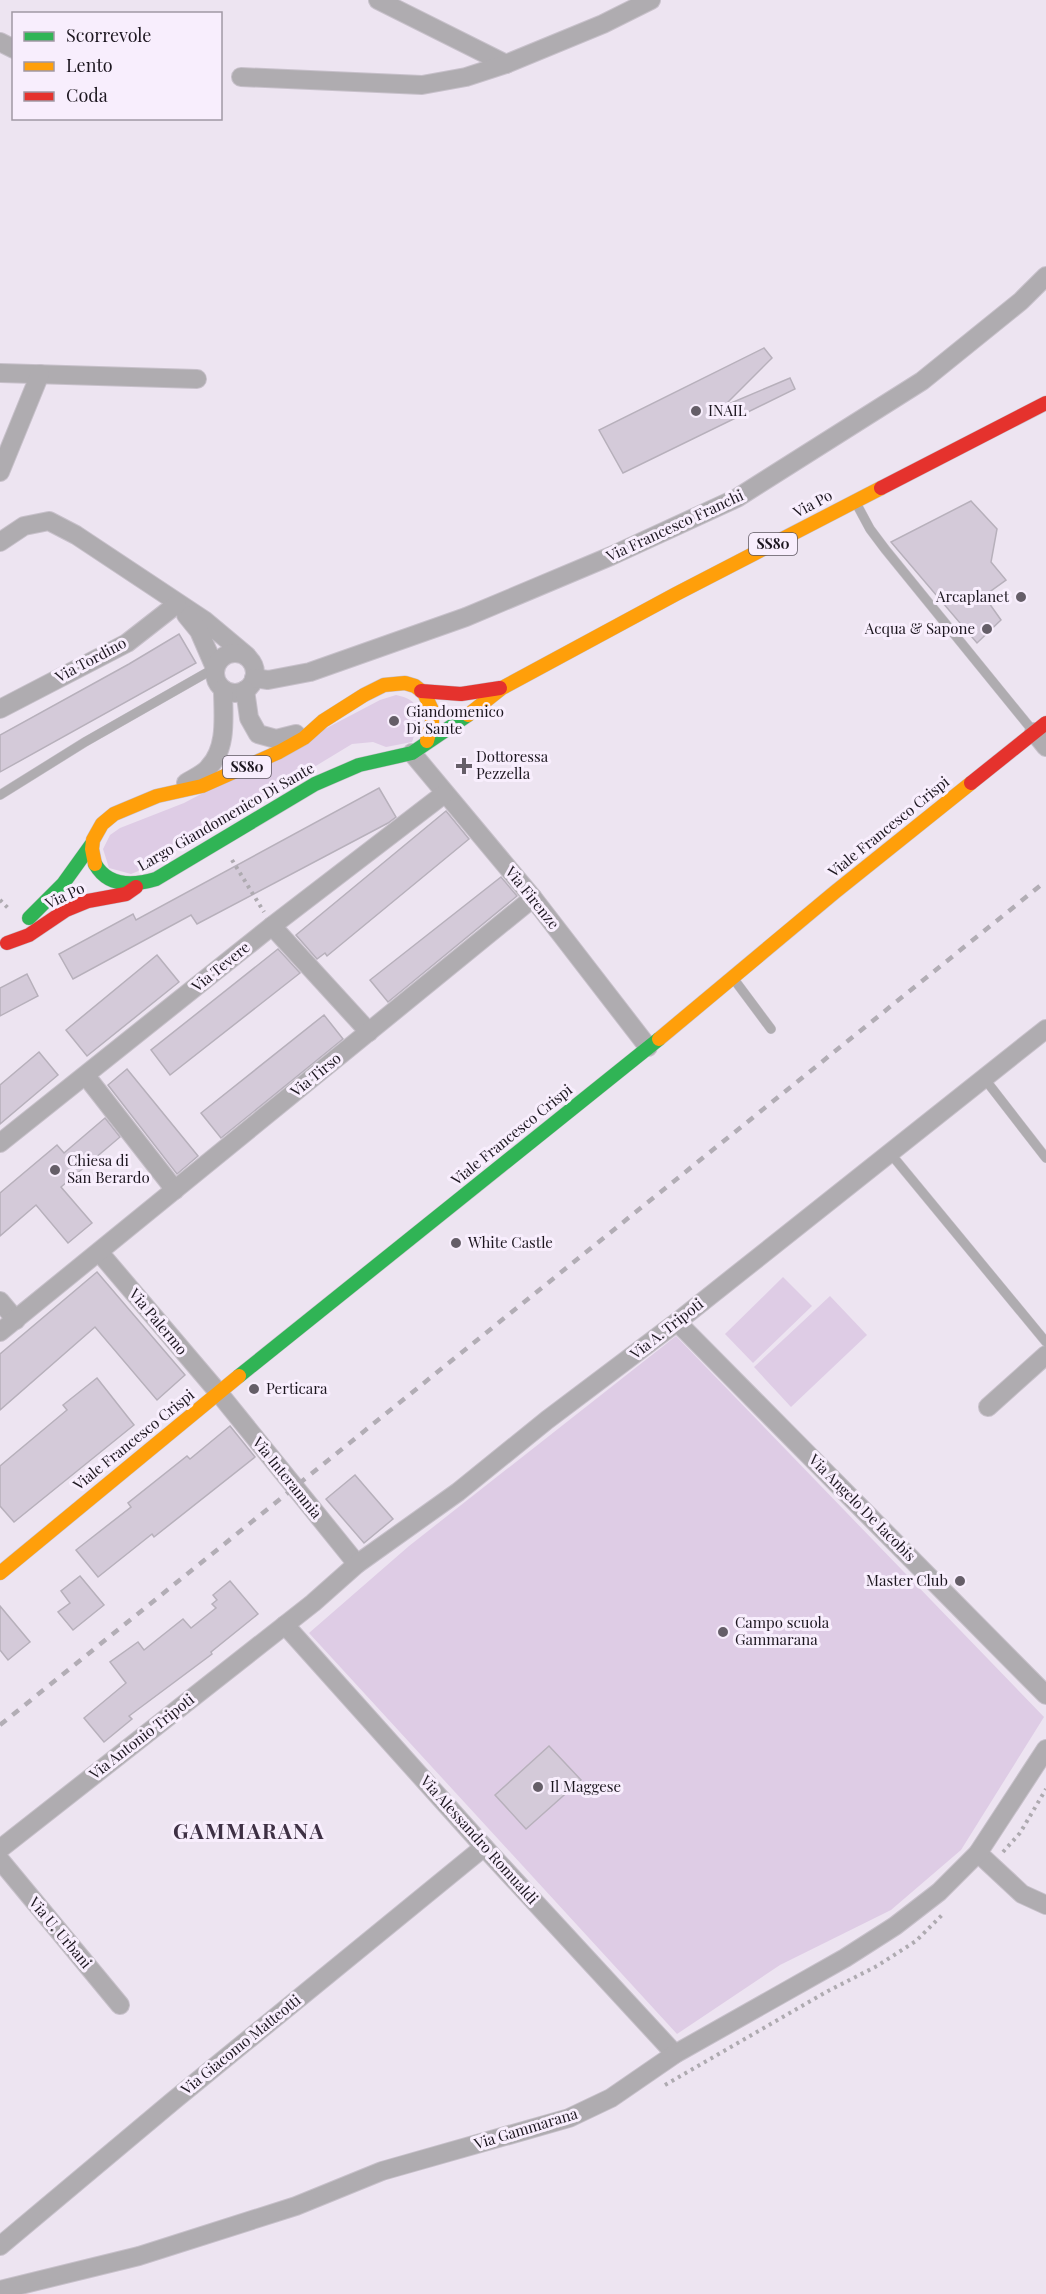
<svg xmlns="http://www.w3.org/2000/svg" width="1046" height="2294" font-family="'Playfair Display',serif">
  <rect width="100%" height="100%" fill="#ede4f1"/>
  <g fill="#decce5">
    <path d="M396,695C426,701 420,719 412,742L386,747L373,742L352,744L151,866L131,874L109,868L103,849L110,835L120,828L184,803L380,700Z"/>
    <polygon points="783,1277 812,1306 753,1363 725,1334"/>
    <polygon points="830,1296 867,1335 791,1407 754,1367"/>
    <polygon points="676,1336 1044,1717 961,1850 891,1910 780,1965 677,2034 309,1633 409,1546"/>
  </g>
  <g fill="#d4cad9" stroke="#b7b0bb" stroke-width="1.5">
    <polygon points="764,348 772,358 724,406 790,378 795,389 623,473 599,430"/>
    <polygon points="971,501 997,529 991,562 1006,580 984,596 1001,620 977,643 891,542"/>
    <polygon points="179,634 196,663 0,772 0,735 129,664"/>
    <polygon points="379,788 396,817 388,823 197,924 191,915 73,979 59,954 133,914 136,920"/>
    <polygon points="446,811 469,839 327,956 325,953 317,959 296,935"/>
    <polygon points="501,877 517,896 388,1002 370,980"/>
    <polygon points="278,949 300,973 170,1075 151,1050"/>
    <polygon points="157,955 179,982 87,1056 66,1030"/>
    <polygon points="27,974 38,996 0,1016 0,988"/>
    <polygon points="324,1015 343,1039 221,1138 201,1113"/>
    <polygon points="39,1052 58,1075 0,1124 0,1085"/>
    <polygon points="127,1069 198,1156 177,1174 108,1085"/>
    <polygon points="105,1118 120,1137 61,1187 92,1223 68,1243 36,1205 0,1236 0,1193 57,1145 64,1153"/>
    <polygon points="97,1272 185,1375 157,1400 95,1327 0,1410 0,1354"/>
    <polygon points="97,1378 134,1425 14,1522 0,1506 0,1466 67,1410 63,1405"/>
    <polygon points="230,1426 255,1457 154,1537 152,1534 98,1577 76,1550 131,1507 128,1503 187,1456 190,1459"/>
    <polygon points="355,1475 393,1519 364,1543 326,1499"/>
    <polygon points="80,1576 104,1605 73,1630 58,1612 70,1603 61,1591"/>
    <polygon points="230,1581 258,1614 211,1652 212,1654 129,1716 132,1719 104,1742 84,1718 126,1683 110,1662 138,1642 144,1650 183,1619 191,1628 216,1608 212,1604 217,1600 213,1595"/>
    <polygon points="0,1606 30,1642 8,1660 0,1650"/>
    <polygon points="549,1746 581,1780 526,1829 495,1795"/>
  </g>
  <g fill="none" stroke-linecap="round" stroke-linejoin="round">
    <defs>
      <g id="lane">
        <polyline points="856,503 870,529 885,549 1033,731"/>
        <polyline points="0,795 85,742 215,668"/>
        <polyline points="733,978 771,1029"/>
        <polyline points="984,1078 1046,1158"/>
        <polyline points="890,1153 1046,1342"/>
      </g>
      <g id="street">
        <polyline points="378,0 506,64"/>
        <polyline points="0,42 14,49"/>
        <polyline points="241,77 422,85 466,77 506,64 603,24 651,0"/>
        <polyline points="0,373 197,379"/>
        <polyline points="0,472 40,374"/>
        <polyline points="0,542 24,526 49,521 76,535 204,620 247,656"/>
        <polyline points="186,615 199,631 215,668"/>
        <circle cx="235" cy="673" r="20"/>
        <polyline points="254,678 268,680 310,672 466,617 611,556 737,498 922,381 1021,301 1046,276"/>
        <polyline points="245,690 249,718 258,734 276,739 296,734"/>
        <polyline points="0,709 127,643 177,604"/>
        <polyline points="1034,732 1046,747"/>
        <polyline points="412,753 533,898 648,1047"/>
        <path d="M186,783C193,778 204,774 209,767C228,747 223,714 223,689"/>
        <polyline points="272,926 369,1032"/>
        <polyline points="86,1076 175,1190"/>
        <polyline points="0,1143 272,926 444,794"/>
        <polyline points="99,1252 218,1392 357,1564"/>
        <polyline points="0,1301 16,1320"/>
        <polyline points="677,1322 1046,1695"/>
        <polyline points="0,1332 533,898"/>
        <polyline points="988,1407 1046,1355"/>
        <polyline points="285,1625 484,1847 675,2054"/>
        <polyline points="0,1849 313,1603 357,1564 458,1492 547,1420 677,1322 1046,1029"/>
        <polyline points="978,1853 1022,1894 1046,1905"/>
        <polyline points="0,1860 120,2005"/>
        <polyline points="0,2246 173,2101 484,1847"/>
        <polyline points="0,2290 139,2256 296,2206 382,2171 569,2118 611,2098 675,2054 845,1958 895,1926 939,1892 978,1853 1046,1749"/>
      </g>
      <g id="fast">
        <path d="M95,864C108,887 133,886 156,879L315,784L359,765L412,753L468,715"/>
        <polyline points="29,918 63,884 91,845"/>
        <polyline points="239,1376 659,1039"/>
      </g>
      <g id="slow">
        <polyline points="468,715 502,688 676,594 881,488"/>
        <polyline points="95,864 92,849 93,840 102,824 114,814 157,796 202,786 279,752 304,738 323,721 364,695 384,685 405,683 415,686 424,693 432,710 432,722 427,741"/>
        <polyline points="659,1039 835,892 971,783"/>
        <polyline points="0,1573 239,1376"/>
      </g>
      <g id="jam">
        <polyline points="881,488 1046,403"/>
        <polyline points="421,691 461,694 500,688"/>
        <polyline points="971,783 1046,723"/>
        <polyline points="7,943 29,935 66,910 88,901 126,894 136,887"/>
      </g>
    </defs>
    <use href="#lane" stroke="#c7c0ca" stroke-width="10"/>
    <use href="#street" stroke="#c7c0ca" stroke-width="20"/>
    <use href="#fast" stroke="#c7c0ca" stroke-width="15"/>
    <use href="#slow" stroke="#c7c0ca" stroke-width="15"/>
    <use href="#jam" stroke="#c7c0ca" stroke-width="15"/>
    <g stroke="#aeaab0" stroke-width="4" stroke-dasharray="3 4.5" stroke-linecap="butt">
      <polyline points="232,860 264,912"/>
      <polyline points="0,900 9,909"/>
      <polyline points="1003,1852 1020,1833 1046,1789"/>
      <polyline points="665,2085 828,1991 877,1966 916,1941 942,1915"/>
    </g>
    <use href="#lane" stroke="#afacb0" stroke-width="9"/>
    <use href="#street" stroke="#afacb0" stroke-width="18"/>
    <use href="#fast" stroke="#30b455" stroke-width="14"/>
    <use href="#slow" stroke="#ff9f0a" stroke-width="14"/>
    <use href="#jam" stroke="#e5322d" stroke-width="14"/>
    <polyline stroke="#b2adb5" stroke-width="4.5" stroke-dasharray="8 8" stroke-linecap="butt" points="0,1725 1046,881"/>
  </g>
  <g fill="#655e68" stroke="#f8eefd" stroke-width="2">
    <circle cx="696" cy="411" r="6"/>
    <circle cx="1021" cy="597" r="6"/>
    <circle cx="987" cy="629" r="6"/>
    <circle cx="394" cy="721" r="6"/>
    <path d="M461 757h6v6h6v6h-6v6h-6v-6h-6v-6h6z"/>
    <circle cx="55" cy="1170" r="6"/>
    <circle cx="456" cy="1243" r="6"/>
    <circle cx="254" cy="1389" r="6"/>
    <circle cx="960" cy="1581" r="6"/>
    <circle cx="723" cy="1632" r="6"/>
    <circle cx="538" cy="1787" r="6"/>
  </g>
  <g text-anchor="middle" stroke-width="6" stroke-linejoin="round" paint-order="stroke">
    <g fill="#f8eefd" stroke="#5e5762" stroke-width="1.5">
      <rect x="749" y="533" width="48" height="22" rx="4.5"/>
      <rect x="223" y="756" width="48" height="22" rx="4.5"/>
    </g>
    <g font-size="14" font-weight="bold" fill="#1c161f">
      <text x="773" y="549">SS80</text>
      <text x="247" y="772">SS80</text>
    </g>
    <g font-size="15" fill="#1c161f" stroke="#f8eefd" text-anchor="start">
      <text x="708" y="416">INAIL</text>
      <text x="1009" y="602" text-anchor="end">Arcaplanet</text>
      <text x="975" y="634" text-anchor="end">Acqua &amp; Sapone</text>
      <text x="406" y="717">Giandomenico<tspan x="406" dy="17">Di Sante</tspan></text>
      <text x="476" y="762">Dottoressa<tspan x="476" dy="17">Pezzella</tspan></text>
      <text x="67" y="1166">Chiesa di<tspan x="67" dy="17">San Berardo</tspan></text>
      <text x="468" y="1248">White Castle</text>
      <text x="266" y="1394">Perticara</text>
      <text x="948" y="1586" text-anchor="end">Master Club</text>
      <text x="735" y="1628">Campo scuola<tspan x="735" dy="17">Gammarana</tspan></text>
      <text x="550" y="1792">Il Maggese</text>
    </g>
    <g font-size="15" fill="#1c161f" stroke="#f8eefd">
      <text transform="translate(813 504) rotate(-28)" y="5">Via Po</text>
      <text transform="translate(675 526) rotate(-25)" y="5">Via Francesco Franchi</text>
      <text transform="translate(91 660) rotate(-28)" y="5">Via Tordino</text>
      <text transform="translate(226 817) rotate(-30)" y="5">Largo Giandomenico Di Sante</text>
      <text transform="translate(889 827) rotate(-39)" y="5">Viale Francesco Crispi</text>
      <text transform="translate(65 896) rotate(-25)" y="5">Via Po</text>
      <text transform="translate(532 898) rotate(51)" y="5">Via Firenze</text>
      <text transform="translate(221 967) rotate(-39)" y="5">Via Tevere</text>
      <text transform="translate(316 1075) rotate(-39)" y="5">Via Tirso</text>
      <text transform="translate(512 1135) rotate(-39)" y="5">Viale Francesco Crispi</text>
      <text transform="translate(158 1322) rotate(50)" y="5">Via Palermo</text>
      <text transform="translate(667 1329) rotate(-38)" y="5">Via A. Tripoti</text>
      <text transform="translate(134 1440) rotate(-39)" y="5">Viale Francesco Crispi</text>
      <text transform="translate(287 1478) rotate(51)" y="5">Via Interamnia</text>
      <text transform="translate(862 1508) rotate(45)" y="5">Via Angelo De Iacobis</text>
      <text transform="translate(142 1737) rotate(-38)" y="5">Via Antonio Tripoti</text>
      <text transform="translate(479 1840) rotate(48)" y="5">Via Alessandro Romualdi</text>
      <text transform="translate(60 1933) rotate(50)" y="5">Via U. Urbani</text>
      <text transform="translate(241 2045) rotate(-39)" y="5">Via Giacomo Matteotti</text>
      <text transform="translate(526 2129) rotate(-17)" y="5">Via Gammarana</text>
    </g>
    <g font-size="21" font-weight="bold" letter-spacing="1.5" fill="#3e3044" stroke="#f8eefd">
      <text x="249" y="1839">GAMMARANA</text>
    </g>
  </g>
  <rect x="12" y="12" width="210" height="108" fill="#f8eefd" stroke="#a098a4" stroke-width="1.5"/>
  <rect x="24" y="32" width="30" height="9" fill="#30b455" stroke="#a098a4" stroke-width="1.5"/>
  <text x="66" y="42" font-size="18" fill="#1c161f">Scorrevole</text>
  <rect x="24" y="62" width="30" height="9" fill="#ff9f0a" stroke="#a098a4" stroke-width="1.5"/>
  <text x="66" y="72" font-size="18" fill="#1c161f">Lento</text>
  <rect x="24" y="92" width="30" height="9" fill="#e5322d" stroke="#a098a4" stroke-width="1.5"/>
  <text x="66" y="102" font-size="18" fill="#1c161f">Coda</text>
</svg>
